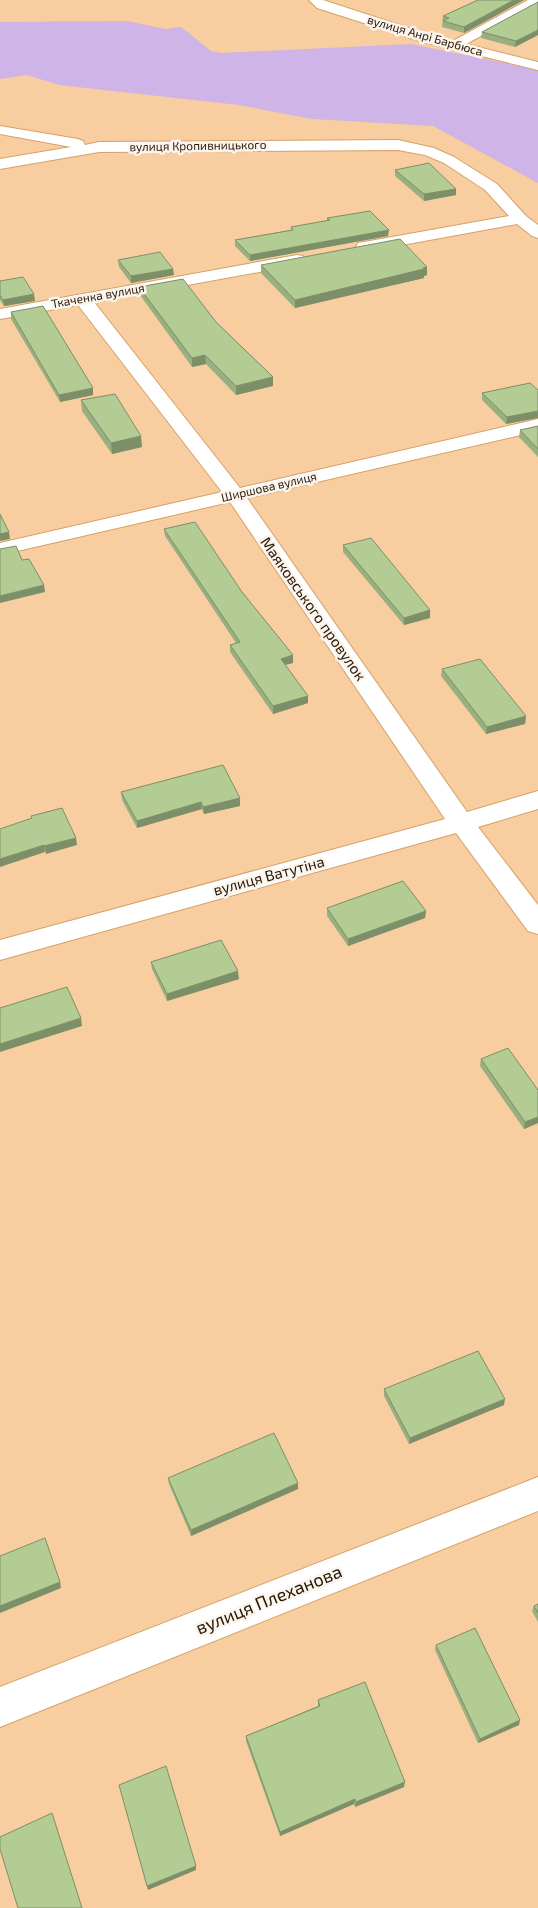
<svg xmlns="http://www.w3.org/2000/svg" width="538" height="1908" font-family="'Exo 2',sans-serif">
  <rect width="100%" height="100%" fill="#f8cd9f"/>
  <polygon fill="#ceb4e7" points="127,21 165,29 181,27 211,51 221,53 411,44 538,70 538,183 433,126 312,119 239,105 59,85 27,75 0,79 0,22"/>
  <g fill="none" stroke-linecap="round" stroke-linejoin="round">
    <defs>
      <g id="minor">
        <polygon points="309,0 323,0 430,35 453,41 528,0 538,0 538,5 466,44 538,62 538,70 420,41 317,8"/>
        <polygon points="0,126 78,139 83,141 85,145 99,142 398,140 434,148 454,157 497,184 526,216 538,225 538,238 532,236 517,224 364,252 358,251 356,247 358,243 364,242 509,216 485,190 444,163 425,155 398,150 99,152 0,169 0,159 71,147 0,134"/>
        <polygon points="297,255 303,256 305,260 303,264 94,302 240,488 538,419 538,431 247,498 467,812 538,791 538,809 478,827 538,905 538,934 528,931 456,833 0,960 0,940 445,819 230,502 0,555 0,543 222,492 78,305 0,319 0,309"/>
        <polygon points="538,1477 538,1511 0,1727 0,1687"/>
      </g>
    </defs>
    <use href="#minor" stroke="#d5a168" stroke-width="2"/>
    <use href="#minor" fill="#fff" fill-rule="evenodd"/>
  </g>
  <g fill="#99af7f">
    <polygon points="478,0 524,0 464,33 442,27 443,16"/>
    <polygon points="538,2 538,35 515,47 481,38 482,32"/>
    <polygon points="395,170 456,189 456,195 424,201 395,176"/>
    <polygon points="327,218 388,236 250,261 235,246 235,240 291,230 291,227 327,221"/>
    <polygon points="118,260 173,269 174,275 131,283 119,267"/>
    <polygon points="261,265 427,267 427,275 424,276 424,278 295,308 261,273"/>
    <polygon points="0,281 35,301 4,306 0,300"/>
    <polygon points="139,287 216,322 273,377 273,386 236,395 206,364 192,367 140,295"/>
    <polygon points="11,312 93,395 60,402 11,319"/>
    <polygon points="538,390 506,424 482,400 482,393"/>
    <polygon points="81,400 142,447 112,454 82,411"/>
    <polygon points="538,426 538,457 519,437 520,430"/>
    <polygon points="164,529 242,592 293,663 285,665 308,696 308,703 273,714 230,652 230,645 236,643 165,536"/>
    <polygon points="343,545 430,610 430,618 404,625 343,552"/>
    <polygon points="442,669 526,716 525,724 486,734 441,676"/>
    <polygon points="121,792 240,806 204,814 202,809 137,828 122,800"/>
    <polygon points="327,908 426,911 425,918 348,946 327,916"/>
    <polygon points="151,962 239,979 167,1001 152,969"/>
    <polygon points="481,1059 538,1090 538,1123 524,1129 480,1066"/>
    <polygon points="384,1389 504,1405 409,1444 384,1396"/>
    <polygon points="168,1478 298,1489 191,1536 169,1484"/>
    <polygon points="538,1604 538,1622 532,1611 534,1606"/>
    <polygon points="436,1645 519,1725 478,1743 435,1650"/>
    <polygon points="318,1700 404,1787 355,1807 354,1804 280,1836 246,1741 246,1736 318,1706"/>
  </g>
  <g fill="#7d8f68">
    <polygon points="514,0 524,0 464,33 464,27"/>
    <polygon points="538,30 538,35 515,47 516,41"/>
    <polygon points="456,189 456,195 424,201 424,194"/>
    <polygon points="389,230 388,236 250,261 250,255"/>
    <polygon points="427,267 427,275 424,276 424,278 295,308 295,300"/>
    <polygon points="173,269 174,275 131,283 131,276"/>
    <polygon points="34,294 35,301 4,306 3,300"/>
    <polygon points="205,355 206,364 192,367 192,358"/>
    <polygon points="273,377 273,386 236,395 236,386"/>
    <polygon points="93,388 93,395 60,402 59,395"/>
    <polygon points="538,411 538,418 506,424 507,417"/>
    <polygon points="141,436 142,447 112,454 111,443"/>
    <polygon points="9,532 10,539 0,541 0,534"/>
    <polygon points="44,585 45,592 0,603 0,596"/>
    <polygon points="430,610 430,618 404,625 404,618"/>
    <polygon points="293,655 293,663 280,666 281,659"/>
    <polygon points="308,696 308,703 273,714 273,706"/>
    <polygon points="526,716 525,724 486,734 487,727"/>
    <polygon points="240,798 240,806 204,814 203,807"/>
    <polygon points="201,802 202,809 137,828 137,821"/>
    <polygon points="76,838 77,845 46,854 44,846"/>
    <polygon points="44,845 45,852 0,867 0,859"/>
    <polygon points="426,911 425,918 348,946 348,939"/>
    <polygon points="238,971 239,979 167,1001 167,994"/>
    <polygon points="81,1018 82,1026 0,1052 0,1044"/>
    <polygon points="538,1117 538,1123 524,1129 525,1122"/>
    <polygon points="505,1399 504,1405 409,1444 410,1438"/>
    <polygon points="298,1483 298,1489 191,1536 191,1530"/>
    <polygon points="60,1582 61,1588 0,1613 0,1606"/>
    <polygon points="520,1720 519,1725 478,1743 480,1739"/>
    <polygon points="405,1782 404,1787 355,1807 356,1802"/>
    <polygon points="355,1799 354,1804 280,1836 280,1832"/>
    <polygon points="196,1866 196,1870 148,1890 147,1886"/>
  </g>
  <g fill="#b2cc94" stroke="#7d8f68">
    <polygon points="478,0 514,0 464,27 443,21 449,18 443,16"/>
    <polygon points="538,2 538,30 516,41 482,32"/>
    <polygon points="429,163 456,189 424,194 395,170"/>
    <polygon points="370,211 389,230 250,255 235,240 293,230 291,227 330,220 327,218"/>
    <polygon points="400,239 427,267 423,268 424,269 295,300 261,265"/>
    <polygon points="160,252 173,269 131,276 118,260"/>
    <polygon points="23,277 34,294 3,300 0,295 0,281"/>
    <polygon points="183,279 216,322 273,377 236,386 205,355 192,358 139,287"/>
    <polygon points="43,306 93,388 59,395 11,312"/>
    <polygon points="530,383 538,390 538,411 507,417 482,393"/>
    <polygon points="115,394 141,436 111,443 81,400"/>
    <polygon points="538,426 538,449 520,430"/>
    <polygon points="0,514 9,532 0,534"/>
    <polygon points="195,522 242,592 293,655 281,659 308,696 273,706 230,645 240,642 164,529"/>
    <polygon points="371,538 430,610 404,618 343,545"/>
    <polygon points="16,546 22,560 29,559 44,585 0,596 0,549"/>
    <polygon points="480,659 526,716 487,727 442,669"/>
    <polygon points="223,765 240,798 203,807 201,802 137,821 121,792"/>
    <polygon points="62,808 76,838 44,846 44,845 0,859 0,829 32,818 31,816"/>
    <polygon points="403,881 426,911 348,939 327,908"/>
    <polygon points="221,940 238,971 167,994 151,962"/>
    <polygon points="67,987 81,1018 0,1044 0,1008"/>
    <polygon points="508,1048 538,1090 538,1117 525,1122 481,1059"/>
    <polygon points="478,1351 505,1399 410,1438 384,1389"/>
    <polygon points="274,1433 298,1483 191,1530 168,1478"/>
    <polygon points="45,1538 60,1582 0,1606 0,1556"/>
    <polygon points="538,1604 538,1613 534,1606"/>
    <polygon points="475,1628 520,1720 480,1739 436,1645"/>
    <polygon points="365,1682 405,1782 356,1802 355,1799 280,1832 246,1736 320,1706 318,1700"/>
    <polygon points="166,1766 196,1866 147,1886 119,1785"/>
    <polygon points="52,1813 82,1908 18,1908 0,1849 0,1837"/>
  </g>
  <g text-anchor="middle" stroke-width="5" stroke-linejoin="round" paint-order="stroke">
    <g font-size="12" fill="#2a1701" stroke="#fbf5f0">
      <text transform="translate(425 36) rotate(16)" y="4">вулиця Анрі Барбюса</text>
      <text transform="translate(198 146) rotate(-1)" y="4">вулиця Кропивницького</text>
      <text transform="translate(98 296) rotate(-10)" y="4">Ткаченка вулиця</text>
      <text transform="translate(269 487) rotate(-13)" y="4">Ширшова вулиця</text>
    </g>
    <g font-size="15" fill="#2a1701" stroke="#fbf5f0">
      <text transform="translate(313 609) rotate(55)" y="5">Маяковського провулок</text>
      <text transform="translate(269 876) rotate(-15)" y="5">вулиця Ватутіна</text>
    </g>
    <g font-size="18" fill="#2a1701" stroke="#fbf5f0">
      <text transform="translate(269 1600) rotate(-22)" y="6">вулиця Плеханова</text>
    </g>
  </g>
</svg>
